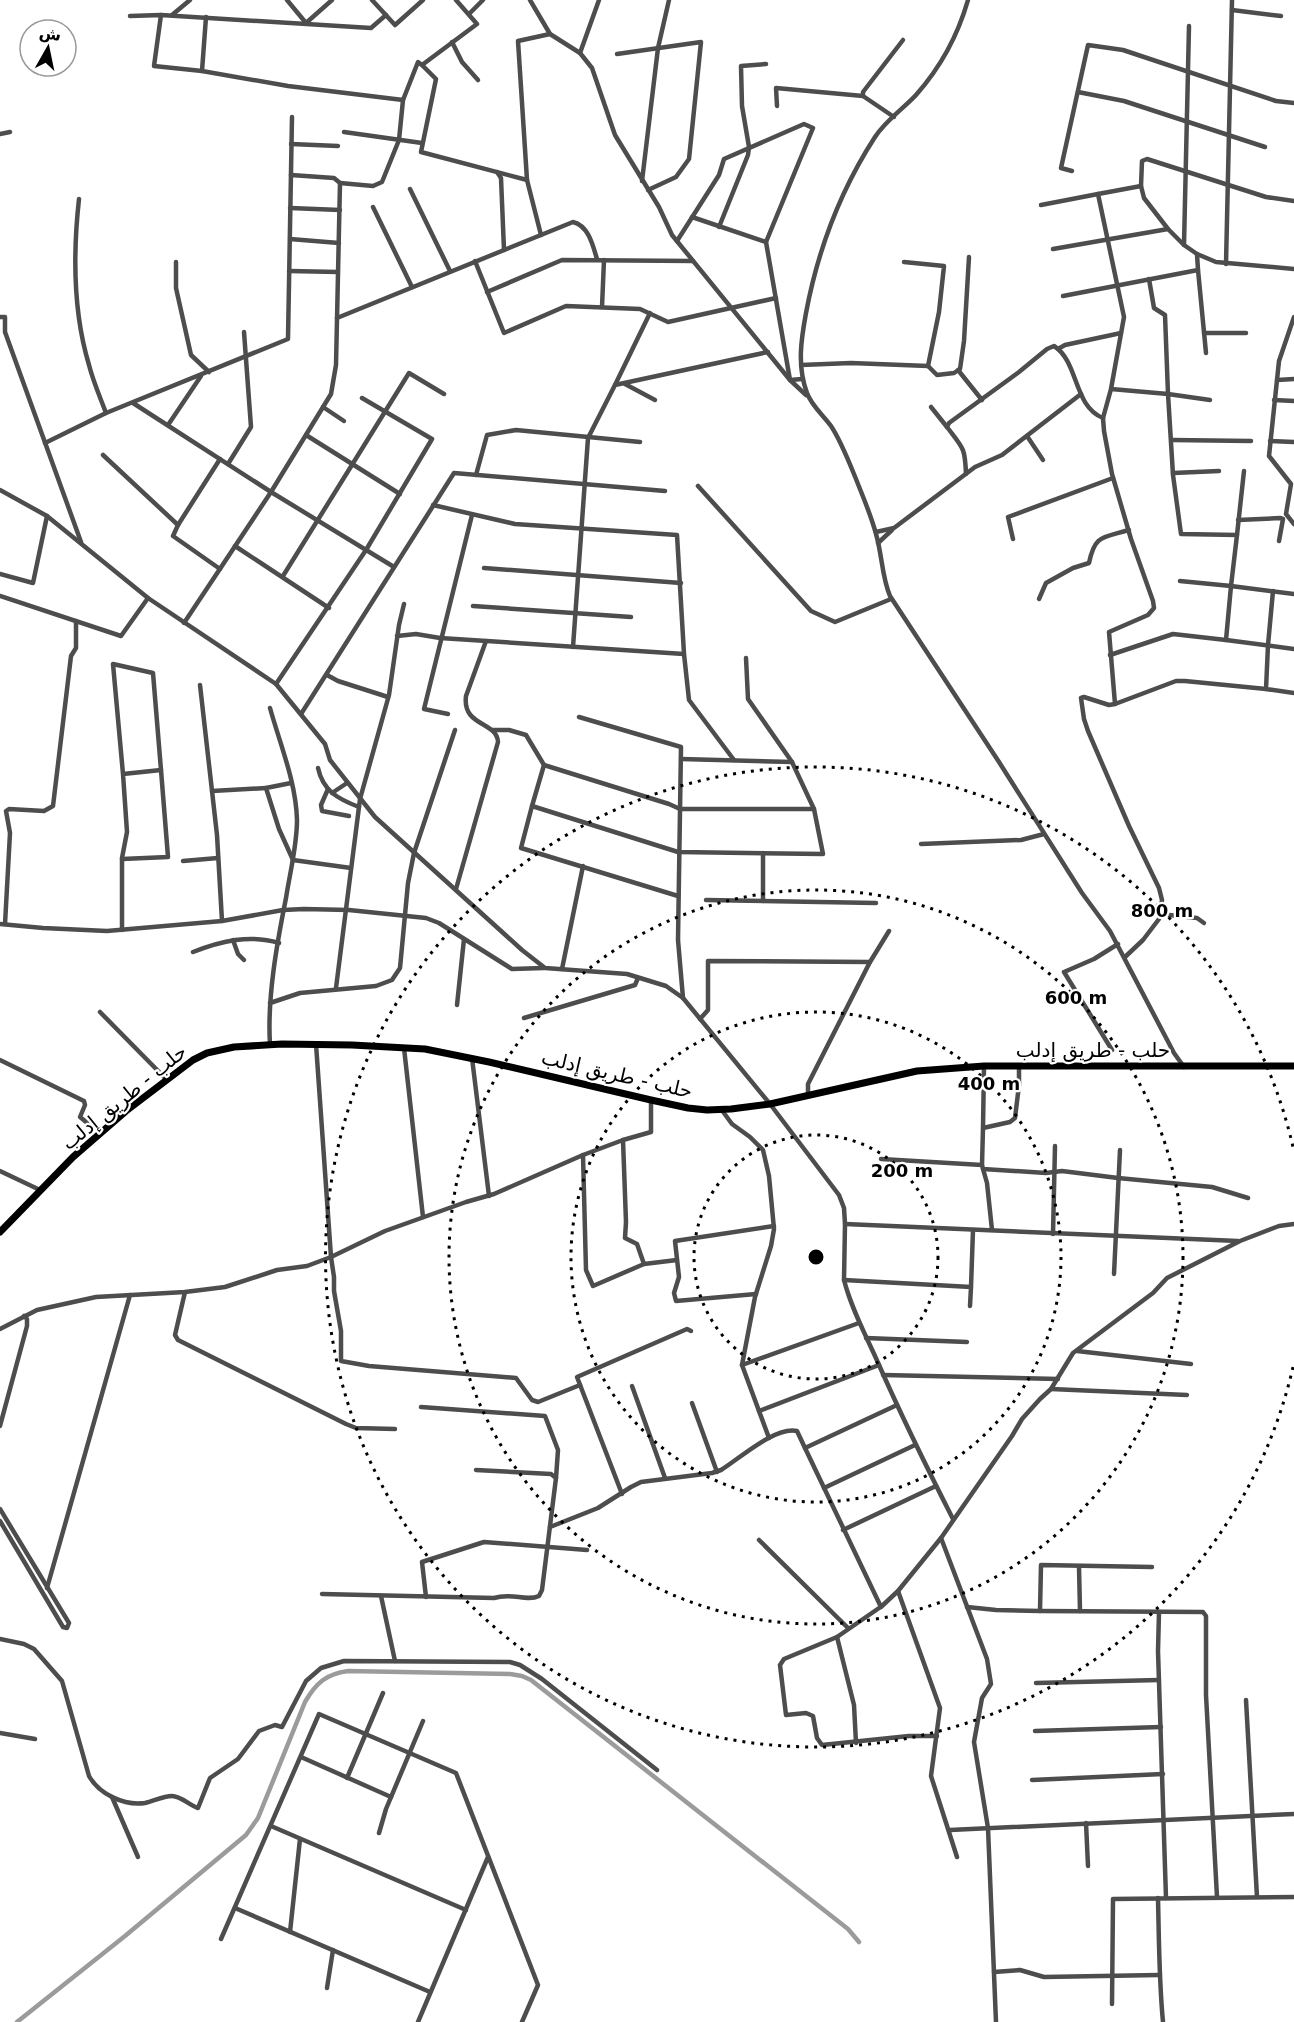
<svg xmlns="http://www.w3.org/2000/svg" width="1294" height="2022" font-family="'DejaVu Sans',Vazirmatn,sans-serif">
  <rect width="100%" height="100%" fill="#fff"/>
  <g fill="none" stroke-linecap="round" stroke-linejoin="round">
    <path stroke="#9b9b9b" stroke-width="4.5" d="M17,2022L125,1936L246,1835L258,1818L305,1702C316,1683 326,1674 348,1671L510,1674L522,1676L531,1680L848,1929L859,1942"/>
    <g stroke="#4d4d4d" stroke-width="4.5">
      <polyline points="287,0 306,23 332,0"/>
      <polyline points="372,0 395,25 423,0"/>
      <polyline points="530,0 550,34 580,53 592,68 615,135 659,207 672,235 790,380 802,379"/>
      <path d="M968,0C958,35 940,68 916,95C903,109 886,120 875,137C840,191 818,249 806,313C801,340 797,366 807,393C811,405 823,415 831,426C841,441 849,462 856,479C863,497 871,515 876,534C882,554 882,578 890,596L999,762L1082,893L1110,931L1174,1053L1184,1067"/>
      <polyline points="1232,10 1281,16"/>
      <polyline points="469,14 483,0"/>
      <polyline points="161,15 154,66 202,71"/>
      <polyline points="172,15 190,0"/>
      <polyline points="130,16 161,15 371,28 386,15"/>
      <polyline points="206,17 202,71 288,86 403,100"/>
      <polyline points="452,42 462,62 478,80"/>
      <polyline points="580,53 599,0"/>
      <polyline points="617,54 701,42 689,159 676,177 648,190"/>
      <polyline points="422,65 436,79 421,152 527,180"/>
      <polyline points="1078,92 1124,101 1265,147"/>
      <polyline points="777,106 776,88 863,96"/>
      <polyline points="894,117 863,96 863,92 903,40"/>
      <polyline points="344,132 422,143"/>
      <polyline points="0,134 10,132"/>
      <polyline points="291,144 338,146"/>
      <polyline points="1072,171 1061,168 1088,45 1123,50 1276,101 1294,103"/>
      <polyline points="497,172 501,178 504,250"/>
      <polyline points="642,181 658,48 669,0"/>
      <polyline points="340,183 373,186 382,182 399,140 403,100 418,62 422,65 477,24 456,0"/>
      <polyline points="410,189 450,271"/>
      <path d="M79,199C73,253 73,312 89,365C93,381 100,397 106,413"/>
      <polyline points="1294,201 1266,197 1147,159 1142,161 1141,186 1144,198 1168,229 1184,245 1197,254 1216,262 1294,269"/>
      <polyline points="1041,205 1098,194"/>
      <polyline points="373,207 412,287"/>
      <polyline points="290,208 340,210"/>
      <polyline points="692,217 766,242"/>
      <polyline points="719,227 748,155 749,147 742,106 741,66 766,64"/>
      <polyline points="541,235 527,180 518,41 550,34"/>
      <polyline points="290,239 339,243"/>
      <polyline points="677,241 719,175 724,159 804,124 813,128 766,242 790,380 806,395"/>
      <polyline points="1184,245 1189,26"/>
      <polyline points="1053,249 1168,229"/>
      <polyline points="1197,254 1198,270"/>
      <polyline points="475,261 504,333 566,306 640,309 668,322 776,298"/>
      <polyline points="176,262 176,288 191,355 209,372"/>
      <polyline points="1226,264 1232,0"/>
      <polyline points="289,271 338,272"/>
      <polyline points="487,292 562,260 693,261"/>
      <polyline points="1063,296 1198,270 1206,353"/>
      <polyline points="602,307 604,260"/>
      <polyline points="0,317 5,317 5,332 81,542"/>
      <polyline points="1294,317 1279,361 1269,456 1291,484 1286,514 1294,524"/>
      <path d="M337,318L573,222C589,226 593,246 597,259"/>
      <polyline points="1204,333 1246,333"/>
      <polyline points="1058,349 1065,345 1121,333"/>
      <polyline points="801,365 851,363 928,366 939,312 944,266 904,262"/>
      <polyline points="928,366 937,375 954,373 960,369 964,341 969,257"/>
      <polyline points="958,370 982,400"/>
      <polyline points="1277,380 1294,379"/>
      <polyline points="625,384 655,400"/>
      <polyline points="615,385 650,313"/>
      <polyline points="1111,389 1168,394 1165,315 1154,308 1149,279"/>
      <polyline points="1274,400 1294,401"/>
      <polyline points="133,403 271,492 394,567"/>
      <polyline points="323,407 344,421"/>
      <polyline points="931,407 947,427"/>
      <polyline points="168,425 201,376"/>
      <polyline points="306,435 400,494"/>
      <polyline points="1027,436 1043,460"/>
      <polyline points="1172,440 1251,441"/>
      <polyline points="1270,441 1294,442"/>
      <polyline points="45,443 106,413 288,339 292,117"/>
      <polyline points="103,455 178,525"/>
      <polyline points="220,459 178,525 173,536 220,569"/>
      <polyline points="228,464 251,427 244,332"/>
      <polyline points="1173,473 1219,471"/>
      <path d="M966,474C965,447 963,448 947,427L949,423L1019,372L1047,349L1054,346C1079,362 1073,406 1103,418"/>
      <polyline points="476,475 487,435 516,430 640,442"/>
      <polyline points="698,486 811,611 835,622 891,599"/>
      <path d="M0,490L47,516L148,598L276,684L325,744L330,760L375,817L522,950L545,968L627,974L666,986L683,998L770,1104L839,1195L844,1208L845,1224L844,1280C852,1311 867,1337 879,1365C902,1417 927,1468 953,1519"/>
      <polyline points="433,505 515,524 677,535 684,654 689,700 734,760"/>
      <polyline points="1238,520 1280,518 1283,519 1279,541"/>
      <polyline points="876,532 894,528 975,467 1002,455 1081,394"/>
      <polyline points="1237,535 1244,471"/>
      <polyline points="1013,539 1008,517 1113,478"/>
      <polyline points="878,543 892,530"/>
      <polyline points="235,546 329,608"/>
      <polyline points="484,568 681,583"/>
      <polyline points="0,574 33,583 47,516"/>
      <polyline points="283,576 409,373 444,394"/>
      <polyline points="1180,581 1231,586 1237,535 1181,534 1173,475 1168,394 1210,400"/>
      <polyline points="1273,591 1268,645 1266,689 1294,693"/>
      <polyline points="0,596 121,636 148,598"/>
      <path d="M1039,599L1046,583L1073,568L1089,563C1095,534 1103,538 1129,530"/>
      <polyline points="473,606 631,617"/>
      <polyline points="184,623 271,492 331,394 336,365 340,183 334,178 291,175"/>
      <polyline points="397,636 416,634 440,638 684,654"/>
      <polyline points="1226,640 1294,649"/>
      <polyline points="573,647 588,438 615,385 768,352"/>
      <polyline points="1110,655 1173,634 1226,640 1231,586 1294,594"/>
      <polyline points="327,675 338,681 388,697"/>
      <polyline points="276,684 366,550 432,439 362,398"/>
      <polyline points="200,685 217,835 222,921"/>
      <polyline points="1115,704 1109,632 1148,615 1154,608 1153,601 1131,539 1112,474 1104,431 1103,418 1111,389 1124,317 1098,194 1141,186"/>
      <polyline points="301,714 454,473 665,491"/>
      <polyline points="448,714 424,709 472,515"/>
      <polyline points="579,717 681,747 678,940 683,998"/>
      <polyline points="492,730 509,730 526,735 544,765 669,804 680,809 814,809"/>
      <polyline points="681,759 792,762"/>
      <path d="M318,768C323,791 338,799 359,807"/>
      <polyline points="291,783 266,788 279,829 293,860 351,868"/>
      <polyline points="328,789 321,805 322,811 349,816"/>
      <polyline points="212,791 266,788"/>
      <polyline points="332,793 347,783"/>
      <polyline points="532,806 544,765"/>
      <polyline points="921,844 1021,840 1044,834"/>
      <polyline points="763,853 763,901"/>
      <polyline points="122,859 168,857 161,770"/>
      <polyline points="183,861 218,858"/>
      <path d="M456,889L498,742C497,721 462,727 466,696L486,641"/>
      <polyline points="678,896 521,848 532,806 678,852 823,854 814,809 792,762 748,699 746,658"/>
      <polyline points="706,900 876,903"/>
      <polyline points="1160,914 1197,918 1204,923"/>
      <polyline points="0,924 43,928 107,931 222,921 283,910 304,909 349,910 426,918 439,923 512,969 544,968"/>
      <polyline points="5,924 10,833 6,811 9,809 44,811 53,806 71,656 76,648 76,621"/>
      <polyline points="122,930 122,858 127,832 123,774 161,770 153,673 113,664 123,774"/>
      <polyline points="233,940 238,954 244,960"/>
      <path d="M193,952C221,941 250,934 279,943"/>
      <polyline points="1125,957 1143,940 1159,919 1162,900 1159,888 1129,826 1088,731 1084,719 1081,698 1084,697 1109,705 1115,704 1176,681 1185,681 1266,689"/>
      <polyline points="562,969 583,866"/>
      <polyline points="336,988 360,799 389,695 399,625 404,604"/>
      <polyline points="270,1003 300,993 376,986 392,980 400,968 408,883 414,853 455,730"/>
      <polyline points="457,1005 464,939"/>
      <polyline points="100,1012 166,1079"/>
      <polyline points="524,1018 635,985 638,978"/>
      <polyline points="700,1019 708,1010 708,961 870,962"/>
      <path d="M270,1044C267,998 277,943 286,898C290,872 297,846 297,820C296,782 280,744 270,708"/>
      <polyline points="316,1044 331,1257 334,1277 334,1291 341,1331 341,1361 369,1366 516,1378 532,1400 538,1402 580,1385"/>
      <polyline points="404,1048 423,1217"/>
      <polyline points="1112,1050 1064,972 1094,959 1118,944"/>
      <polyline points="472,1058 489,1196"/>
      <polyline points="0,1060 84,1101 85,1105 80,1117 91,1126 102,1131"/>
      <polyline points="808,1096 808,1084 870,962 889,931"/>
      <polyline points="721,1109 732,1124 750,1137 763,1150 769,1176 774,1229 771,1246 755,1297 742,1365 769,1438"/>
      <polyline points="983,1128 984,1066"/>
      <polyline points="583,1155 586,1270 593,1286 644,1264 637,1244 625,1238 626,1222 623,1140 651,1132 651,1100"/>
      <polyline points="881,1159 982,1165 983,1169 1046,1173 1062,1171 1118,1178 1212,1187 1248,1198"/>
      <polyline points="982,1165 983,1128 1010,1122 1015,1118 1019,1085 1019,1067"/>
      <polyline points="983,1169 987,1183 992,1230"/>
      <polyline points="0,1171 40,1190"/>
      <polyline points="845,1224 1238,1241"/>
      <polyline points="1053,1234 1055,1146"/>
      <polyline points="644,1264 677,1260"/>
      <polyline points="1114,1274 1120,1150"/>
      <polyline points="844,1280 971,1287 970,1306"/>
      <polyline points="971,1287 973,1230"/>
      <polyline points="185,1292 175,1335 178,1340 346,1424 356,1428 395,1429"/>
      <polyline points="756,1294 676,1301 674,1293 679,1277 675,1241 774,1226"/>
      <polyline points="0,1329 37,1310 96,1297 185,1292 225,1287 277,1270 307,1266 331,1257 385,1231 466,1202 494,1194 583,1155 623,1140"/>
      <polyline points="866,1338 967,1342"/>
      <polyline points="1077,1351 1191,1364"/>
      <polyline points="742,1365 859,1323"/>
      <polyline points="883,1375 1058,1379"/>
      <polyline points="632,1386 665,1478"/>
      <polyline points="1051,1389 1187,1395"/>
      <polyline points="692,1403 717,1472"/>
      <polyline points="421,1407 545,1416 558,1450 556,1478"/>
      <polyline points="759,1411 879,1365"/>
      <polyline points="0,1426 27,1326 27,1319 24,1316"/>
      <polyline points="805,1448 897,1405"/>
      <polyline points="824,1488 915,1445"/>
      <polyline points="622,1494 577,1377 687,1329 691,1331"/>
      <polyline points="0,1509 69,1623 67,1628 63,1627 0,1521"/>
      <path d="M550,1527L598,1508L631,1487L641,1482L712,1473L721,1470C739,1459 775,1426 797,1431L805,1448L881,1607"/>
      <polyline points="843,1530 936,1486"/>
      <polyline points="941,1538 987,1659 991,1684 982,1698 974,1742 988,1828 996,2022"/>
      <polyline points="759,1540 848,1628"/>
      <polyline points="1079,1567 1080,1611"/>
      <polyline points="47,1588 130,1295"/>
      <polyline points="898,1591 940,1708 931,1776 957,1857"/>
      <path d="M322,1594L494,1598C512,1592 526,1602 539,1596L542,1590L556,1478L551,1474L476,1470"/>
      <polyline points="381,1596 395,1661"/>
      <polyline points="426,1597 422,1562 484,1542 587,1550"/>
      <polyline points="967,1607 996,1610 1040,1611 1203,1612 1206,1616 1206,1695 1217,1897"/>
      <polyline points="1040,1611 1041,1565 1152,1567"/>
      <polyline points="1159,1612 1158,1651 1166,1898"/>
      <polyline points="837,1637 854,1705 856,1743"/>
      <path d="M0,1639L24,1644L34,1649L62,1681L89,1776C99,1794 124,1806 145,1803C154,1801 163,1796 172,1796C181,1796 189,1805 198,1808L210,1778L238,1759L259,1731L275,1725L282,1727L306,1681L321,1668L344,1661L510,1662L520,1665L542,1679L657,1770"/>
      <polyline points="1036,1683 1159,1680"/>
      <polyline points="1246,1700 1257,1897"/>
      <polyline points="1035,1731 1161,1727"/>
      <polyline points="0,1733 35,1739"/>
      <polyline points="937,1736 909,1736 822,1745 817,1738 813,1716 806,1713 786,1715 780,1665 784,1659 837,1637 882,1606 898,1591 941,1538 1012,1436 1022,1419 1040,1399 1051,1389 1073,1353 1153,1293 1167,1278 1240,1241 1279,1226 1294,1224"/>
      <polyline points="301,1757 391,1797"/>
      <polyline points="347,1778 383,1693"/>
      <polyline points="1032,1780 1163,1774"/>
      <polyline points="112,1797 138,1857"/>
      <polyline points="1086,1823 1088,1866"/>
      <polyline points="271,1826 466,1910"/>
      <polyline points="950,1830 1294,1814"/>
      <polyline points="379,1833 386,1809 423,1721"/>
      <path d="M1158,1898C1159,1940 1159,1981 1163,2022"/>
      <polyline points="235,1908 430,1992"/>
      <polyline points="290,1932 300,1839"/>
      <polyline points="221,1939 319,1714 456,1773 538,1985 522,2022"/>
      <polyline points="994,1972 1020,1970 1044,1977 1159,1975"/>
      <polyline points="327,1988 333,1950"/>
      <polyline points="1112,2004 1113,1899 1294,1897"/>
      <polyline points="418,2022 488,1857"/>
    </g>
    <polyline stroke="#000" stroke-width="7" points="0,1232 73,1157 126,1111 193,1060 207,1053 234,1047 282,1044 352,1045 425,1049 489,1062 651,1100 688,1108 707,1110 731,1109 770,1104 917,1071 984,1066 1294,1066"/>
  </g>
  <g fill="none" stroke="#000" stroke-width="3" stroke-dasharray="3 6">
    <circle cx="816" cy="1257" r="122"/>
    <circle cx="816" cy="1257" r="245"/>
    <circle cx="816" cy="1257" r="367"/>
    <path d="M1293 1367A490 490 0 1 1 1293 1147"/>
  </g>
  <g text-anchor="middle" stroke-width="4.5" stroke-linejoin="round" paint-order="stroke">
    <g font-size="20" fill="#000" stroke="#fff">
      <text x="1093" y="1057">حلب - طريق إدلب</text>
      <text transform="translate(617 1074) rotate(13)" y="7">حلب - طريق إدلب</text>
      <text transform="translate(124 1097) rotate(-39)" y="7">حلب - طريق إدلب</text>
    </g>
  </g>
  <circle cx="816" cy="1257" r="9" fill="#000" stroke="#fff" stroke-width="3"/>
  <g font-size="18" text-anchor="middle" font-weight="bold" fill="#000" stroke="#fff" stroke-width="4.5" stroke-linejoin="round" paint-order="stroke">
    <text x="1162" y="917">800 m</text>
    <text x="1076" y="1004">600 m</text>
    <text x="989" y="1090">400 m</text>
    <text x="902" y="1177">200 m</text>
  </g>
  <g transform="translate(48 48) rotate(9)"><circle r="28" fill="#ffffff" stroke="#999999" stroke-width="1.5"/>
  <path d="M0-4.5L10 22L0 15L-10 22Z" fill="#000000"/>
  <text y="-9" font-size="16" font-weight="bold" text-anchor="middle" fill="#000000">ش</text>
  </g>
</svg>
